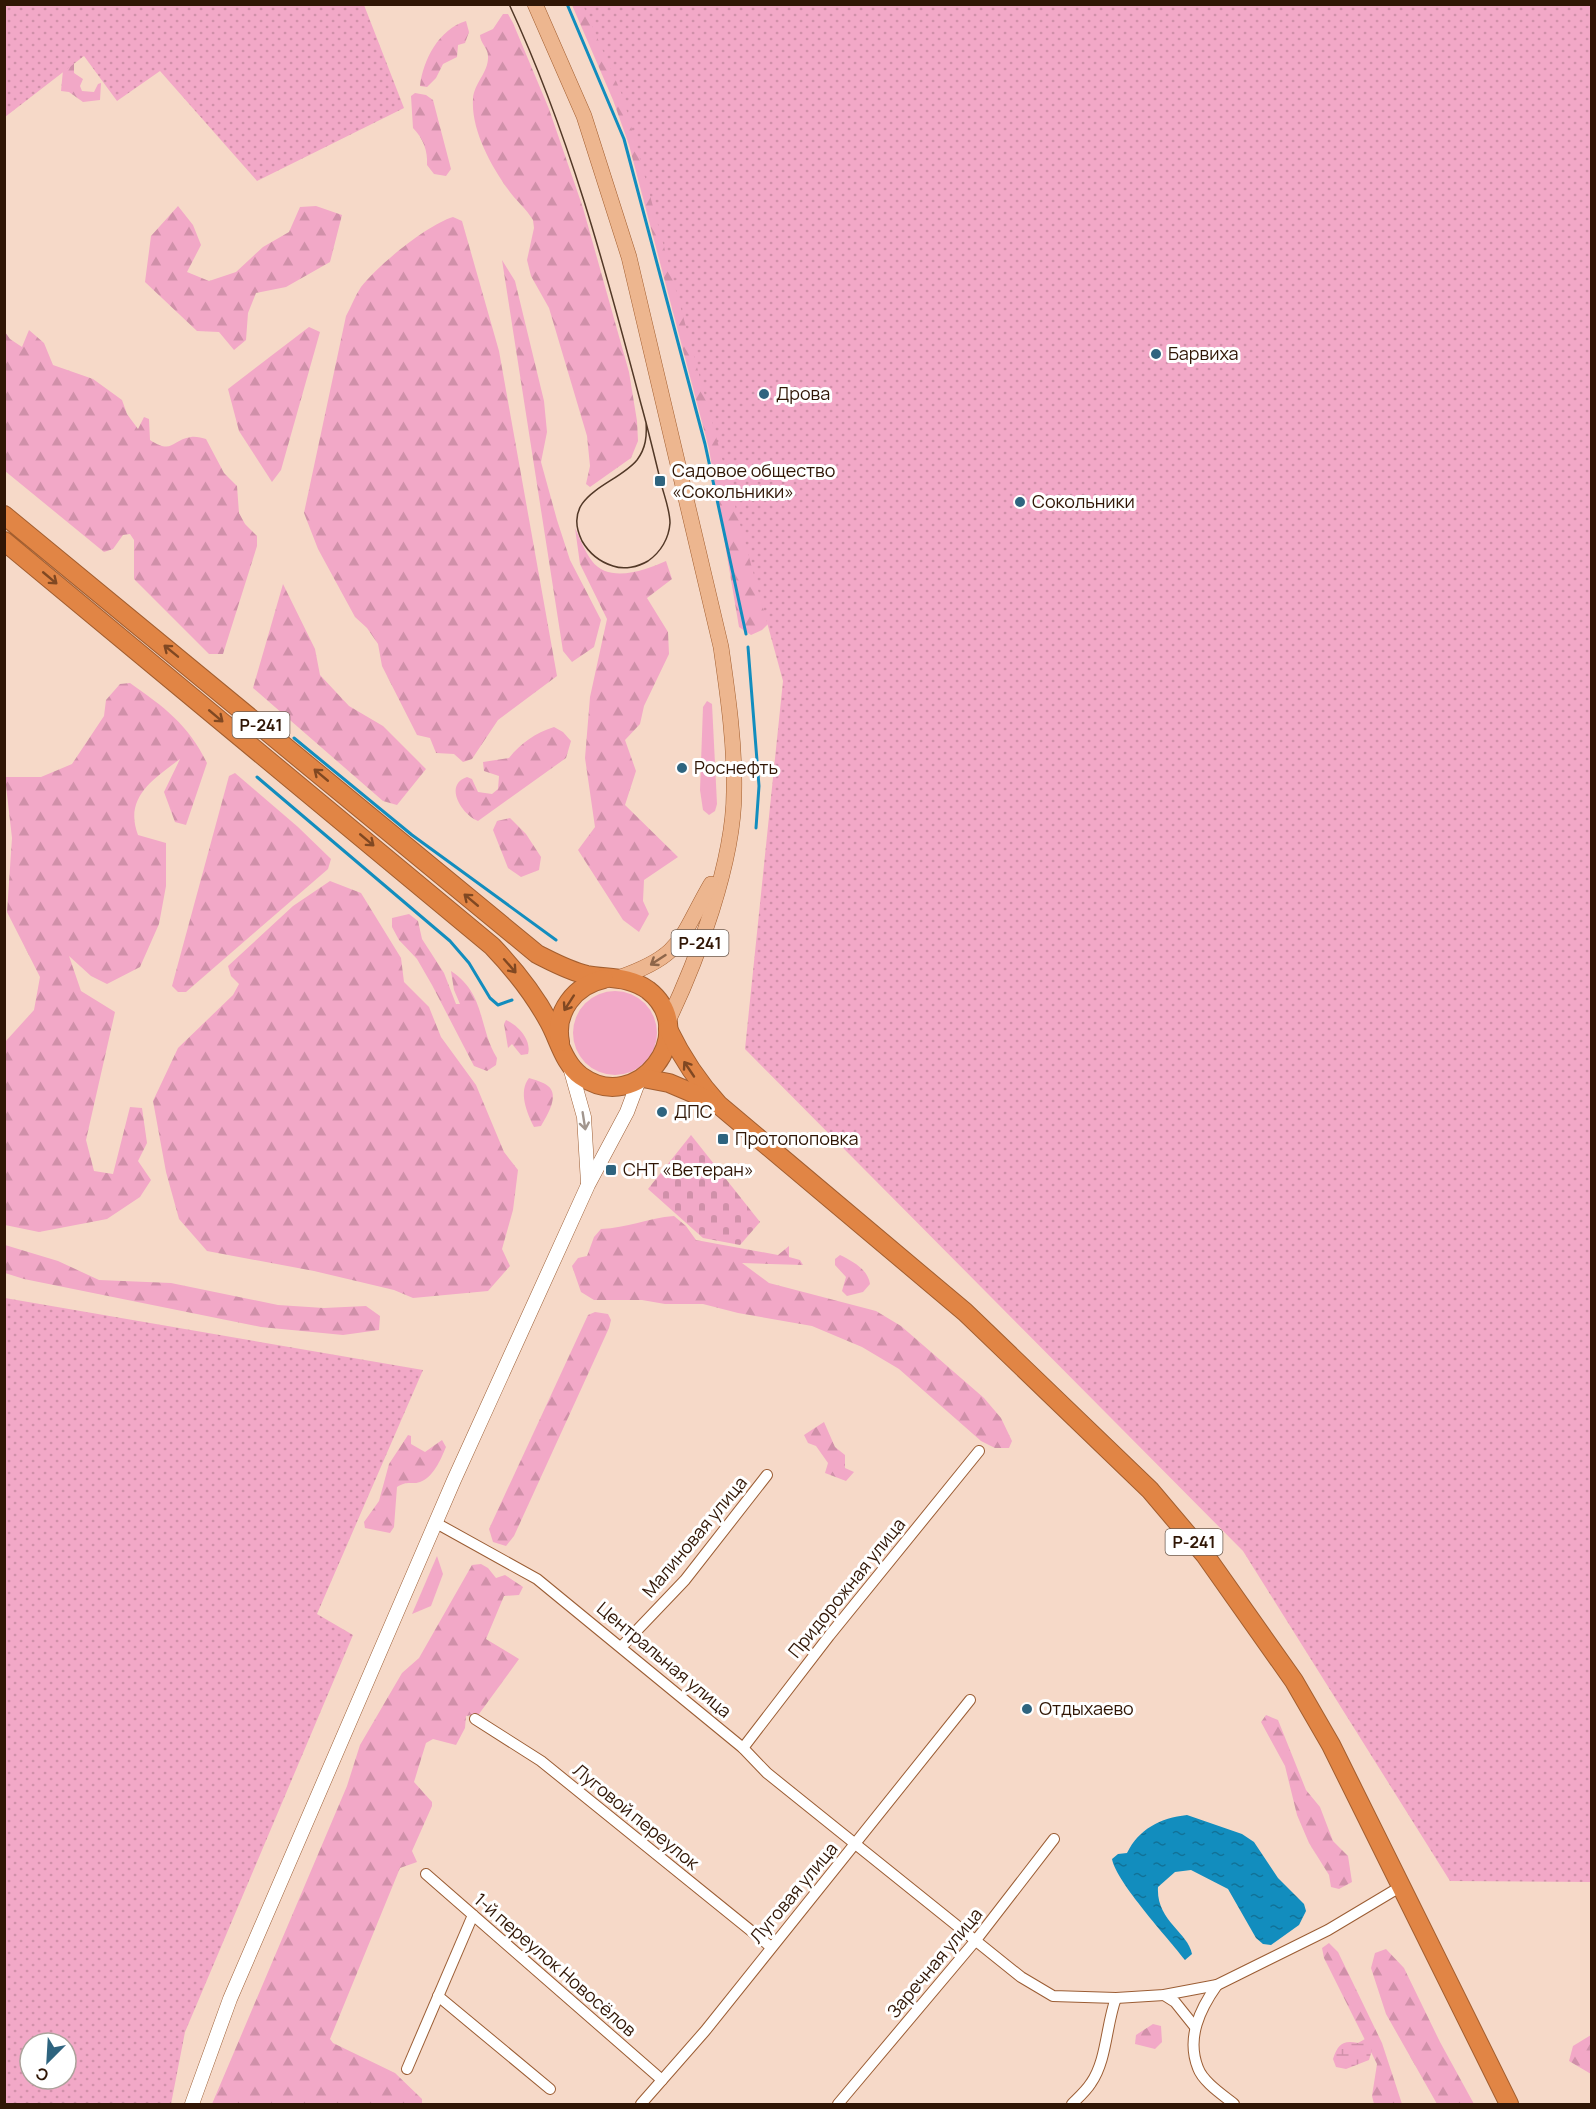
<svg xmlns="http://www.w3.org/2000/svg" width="1596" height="2109" font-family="Manrope,sans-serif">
  <defs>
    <pattern id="forest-firs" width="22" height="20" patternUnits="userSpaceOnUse" patternTransform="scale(1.5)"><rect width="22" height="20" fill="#f2a8c7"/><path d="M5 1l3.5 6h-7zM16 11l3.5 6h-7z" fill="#d090a9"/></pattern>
    <pattern id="wetland-marsh" width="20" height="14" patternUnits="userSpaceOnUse" patternTransform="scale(1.5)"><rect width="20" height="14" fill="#f2a8c7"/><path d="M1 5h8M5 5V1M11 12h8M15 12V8" fill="none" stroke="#d090a9"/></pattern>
    <pattern id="cemetery-stones" width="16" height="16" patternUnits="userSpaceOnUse" patternTransform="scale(1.5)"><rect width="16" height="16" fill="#f2a8c7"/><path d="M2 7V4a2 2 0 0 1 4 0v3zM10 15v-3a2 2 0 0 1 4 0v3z" fill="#d090a9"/></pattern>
    <pattern id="park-dots" width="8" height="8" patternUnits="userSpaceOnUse" patternTransform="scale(1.5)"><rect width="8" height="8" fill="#f2a8c7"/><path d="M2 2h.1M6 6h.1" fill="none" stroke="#d090a9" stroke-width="1.8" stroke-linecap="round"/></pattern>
    <pattern id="water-ripples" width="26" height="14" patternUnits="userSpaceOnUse" patternTransform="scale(1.5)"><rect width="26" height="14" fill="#128dbe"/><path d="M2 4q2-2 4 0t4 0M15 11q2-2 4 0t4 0" fill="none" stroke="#117298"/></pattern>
  </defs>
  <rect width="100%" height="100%" fill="#f6d9c8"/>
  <g fill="#f2a8c7">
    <polygon points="707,701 712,704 717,804 715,811 709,815 703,810 700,790 703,707"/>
    <circle cx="615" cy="1033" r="42"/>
    <polygon points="437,1556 443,1574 431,1606 412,1614"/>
  </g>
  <g fill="url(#forest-firs)">
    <polygon points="572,5 608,5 773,619 762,630 751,635 739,627 709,449 629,145 613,100"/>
    <path d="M503,14H508L513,23L549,109L583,208L629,372L637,421L638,441L631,458L590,487L586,484L590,466L587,436L549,308L531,276L527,260L534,228L533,220C526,208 515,200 507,188C490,164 471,129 473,99C474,83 489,72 488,56C488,48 480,43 480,35L493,29Z"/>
    <path d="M466,21L469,32L465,43L458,45L457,57L443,64L436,78L427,87L420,86C423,60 439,29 466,21Z"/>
    <polygon points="74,62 74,73 83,79 80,86 82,91 94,92 98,84 101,83 100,100 83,102 69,92 61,91 63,70"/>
    <path d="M415,93L426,95L433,100L451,169L446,176L434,174L427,165C428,151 423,138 413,128L411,96Z"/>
    <polygon points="178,206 193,225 201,245 187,272 209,281 236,272 263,247 289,232 300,207 316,206 342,215 330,262 286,287 256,293 248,313 246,340 234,350 219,332 197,331 145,282 151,236"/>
    <path d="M453,217L462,221L499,351L557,676L498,720L472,759L463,762L454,754L436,753L430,738L417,735L382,666L378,644L367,628L355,617L318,549L304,513L346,316C351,307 355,296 361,287C378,265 427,225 453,217Z"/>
    <polygon points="502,260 515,281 544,401 547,432 541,462 557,520 570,560 601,620 594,647 572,662 563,651"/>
    <polygon points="309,327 320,332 281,470 272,482 239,431 228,389"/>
    <path d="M29,330L44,343L53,365L93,379L122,400L127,414L138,429L144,417L149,419L150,440C173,455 171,440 191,437C195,436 202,438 206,439L224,473L237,486L239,513L245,524L257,536V546L223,654H209L134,579V540L130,534L123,535L113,549L104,552L5,471V332L10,339L22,347Z"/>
    <path d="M575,528C580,539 585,552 592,561C609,584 646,570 666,561L672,579L647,598L668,632L669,654L644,706L640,724L625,740L636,771L625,805L678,857L644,880L643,901L649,914L639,932L623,920L578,850L595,827L585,758L590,697L607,619L580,564Z"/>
    <polygon points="283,584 315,649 320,675 349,706 383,726 426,769 397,805 383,801 253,688"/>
    <path d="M130,683C164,707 188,724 207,763L186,825L175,822L164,792L180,759C152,780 124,798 138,835L166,843V886L159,924L140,967L107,984L91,976L69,956L81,991L115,1012L86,1140L94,1171L113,1174L130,1107L142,1108L147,1143L138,1161L151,1180L140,1197L107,1219L39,1232L5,1225V1042L34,1010L40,977L7,912L12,838L5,777H41L72,764L104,716L106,700L120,684Z"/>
    <path d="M554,727L563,732L571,741L566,758L478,821C462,815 443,785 467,777L472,779L478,792L492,794L498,789L499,776L484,771L483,762L509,758C521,743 535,733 554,727Z"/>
    <polygon points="235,773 298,827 331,859 328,869 186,992 178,992 172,986 229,776"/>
    <polygon points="510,818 526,834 541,857 539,870 521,877 508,868 493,830 497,821"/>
    <polygon points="330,881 361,893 401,958 404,982 429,1007 441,1037 476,1085 504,1152 518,1170 513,1210 502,1249 510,1266 488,1291 413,1298 394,1290 314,1271 207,1251 179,1219 166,1172 153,1101 178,1048 233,995 239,984 231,976 228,966 293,906"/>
    <path d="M409,914L418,921L422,939L444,973L456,1004H460L454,990L451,971C486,994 478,1027 497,1058L496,1065L487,1071L474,1066L432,985L417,959L399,940L392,927V918Z"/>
    <path d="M506,1020C518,1025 532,1040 528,1054L521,1055L512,1044L508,1048L504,1024Z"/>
    <path d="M529,1078C535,1080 543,1082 548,1086C560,1095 547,1116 541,1126L534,1127C527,1113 518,1092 529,1078Z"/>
    <path d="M674,1216L686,1226L696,1240L778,1255L789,1246V1257L800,1260L803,1265L742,1263L769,1283L876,1311L901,1326L984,1398L1001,1418L1012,1441L1009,1448H995L981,1441L899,1369L862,1347L812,1326L738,1313L703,1304H665L642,1300H594L581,1292L572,1266L578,1258L587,1256L594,1237L601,1229C627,1228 648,1218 674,1216Z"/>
    <polygon points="5,1245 58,1261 99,1280 171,1283 278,1305 324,1308 366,1306 380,1316 379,1330 343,1335 261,1327 24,1279 5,1273"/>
    <path d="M840,1255C852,1261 868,1269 870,1284L863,1292L847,1296L842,1291L846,1277L835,1265V1259Z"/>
    <polygon points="595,1312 608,1314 611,1320 609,1328 514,1536 506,1546 493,1542 489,1529 588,1315"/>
    <polygon points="824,1422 835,1447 845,1455 845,1468 854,1472 846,1481 825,1473 828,1463 816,1446 808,1443 804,1435"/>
    <path d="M408,1435L411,1436V1444L425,1452L442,1440L446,1447C441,1459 433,1478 420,1482C411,1485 408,1480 397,1487L394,1527L390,1533L365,1528L364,1522L379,1501L389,1464Z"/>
    <polygon points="481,1564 488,1568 496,1578 505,1575 523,1587 519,1595 504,1596 486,1639 519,1659 479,1714 466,1716 465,1728 456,1745 433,1739 426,1743 414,1782 432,1802 432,1806 412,1851 417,1862 400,1868 330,2039 333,2043 395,2073 422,2099 422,2104 212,2104 347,1786 360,1745 402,1673 419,1658 472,1565"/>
    <polygon points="1266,1715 1278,1720 1306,1790 1320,1807 1333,1841 1348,1856 1352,1882 1339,1889 1331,1887 1329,1875 1309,1843 1297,1815 1285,1766 1261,1722"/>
    <polygon points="1329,1943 1338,1952 1382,2043 1402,2104 1374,2104 1372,2096 1377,2064 1324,1958 1322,1948"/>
    <polygon points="1386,1949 1404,1968 1440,2042 1474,2104 1437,2104 1386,2014 1371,1968 1375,1953"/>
    <polygon points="1153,2024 1161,2026 1162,2042 1155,2049 1135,2044 1136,2035"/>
    <polygon points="1591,2035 1591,2074 1569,2061 1573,2046"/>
  </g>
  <path fill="url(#wetland-marsh)" d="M1365,2039L1372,2050L1369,2060L1346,2069L1336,2067L1333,2059C1338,2044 1343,2040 1358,2043Z"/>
  <polygon fill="url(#cemetery-stones)" points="691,1135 760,1222 740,1245 703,1238 648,1189"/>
  <g fill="url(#park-dots)" fill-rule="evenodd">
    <polygon points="5,4 364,5 404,108 257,181 160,71 117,101 84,56 5,117"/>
    <polygon points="583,5 1591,5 1591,1882 1450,1881 1243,1551 745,1049 783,681 623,97"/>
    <path d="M5,1298L423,1370L317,1614L353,1635L185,2032L171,2104H5ZM30,2043H66V2079H30Z"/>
  </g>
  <path fill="url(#water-ripples)" d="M1187,1815L1242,1834L1254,1842L1278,1878L1304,1904L1306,1911L1299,1925L1271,1945L1263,1944L1256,1938L1228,1889L1191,1870L1175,1872L1158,1887C1156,1921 1188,1932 1192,1954L1185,1960C1169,1939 1116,1882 1112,1859L1118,1854L1127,1853C1139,1829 1160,1818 1187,1815Z"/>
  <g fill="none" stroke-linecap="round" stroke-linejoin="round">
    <g stroke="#128dbe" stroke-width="3">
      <polyline points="567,4 624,139 705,444 746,634"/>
      <polyline points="748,647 759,786 756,828"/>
      <polyline points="294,738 412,835 556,940"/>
      <polyline points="257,777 450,941 469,963 490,998 498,1005 512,1000"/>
    </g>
    <defs>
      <g id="street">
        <polyline points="436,1523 537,1579 743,1748 767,1773 1021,1977 1053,1996 1116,1998 1164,1995 1217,1985 1328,1930 1400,1887"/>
        <polyline points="622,1646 685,1580 767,1475"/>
        <polyline points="475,1719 541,1761 771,1947"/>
        <polyline points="743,1748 829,1636 979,1451"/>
        <polyline points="426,1874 662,2080"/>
        <path d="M1217,1985C1200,2009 1186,2038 1198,2068C1203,2082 1223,2095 1234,2104"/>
        <polyline points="1164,1995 1175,2002 1195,2027"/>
        <polyline points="438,1996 550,2089"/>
        <polyline points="407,2069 473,1915"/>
        <polyline points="641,2104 705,2031 970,1700"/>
        <polyline points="838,2104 976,1940 1054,1839"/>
        <path d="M1072,2104C1078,2098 1086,2091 1091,2083C1107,2060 1106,2025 1116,1998"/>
      </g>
      <g id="secondary">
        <polyline points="570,1067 584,1117 588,1183"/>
        <polyline points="192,2104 230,1999 454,1480 588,1185 627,1112 639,1080"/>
      </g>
      <g id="primary">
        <path d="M535,4L584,116L629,257L721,647C728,696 735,744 734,792C734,862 697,961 667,1023"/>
        <path d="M618,978C684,955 679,939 711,884"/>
      </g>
      <g id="highway">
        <path d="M4,515L537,954C553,962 569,971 587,975C608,979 629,976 648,990C702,1032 638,1117 581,1076C564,1064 559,1040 549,1022C534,994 514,969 492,946L4,541"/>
        <path d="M668,1029C682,1058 697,1081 719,1105L965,1312L1150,1490L1205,1555L1294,1681L1331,1745L1509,2104"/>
        <path d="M560,1042C554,1012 575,985 604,979"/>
        <polyline points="643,1078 669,1083 709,1100"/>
      </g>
    </defs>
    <use href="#street" stroke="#9b5d34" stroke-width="12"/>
    <use href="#secondary" stroke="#9b5d34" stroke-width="15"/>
    <use href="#primary" stroke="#a35e2f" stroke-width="16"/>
    <use href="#highway" stroke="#a35e2f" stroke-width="20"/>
    <use href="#street" stroke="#fff" stroke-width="10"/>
    <use href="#secondary" stroke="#fff" stroke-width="14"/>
    <use href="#primary" stroke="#edb68f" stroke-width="15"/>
    <use href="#highway" stroke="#e18545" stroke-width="18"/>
    <path stroke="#523827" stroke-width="1.5" d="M509,4C569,133 605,267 641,404C648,429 654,454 660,479C663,493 670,509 670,523C669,538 661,552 648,561C638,567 624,570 613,566C600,562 589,553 582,541C559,494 617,485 637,460C646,448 647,436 646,422"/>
  </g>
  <defs><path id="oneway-shaft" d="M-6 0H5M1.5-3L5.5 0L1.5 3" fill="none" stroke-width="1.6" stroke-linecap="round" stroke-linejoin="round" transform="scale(1.5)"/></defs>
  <g stroke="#804822">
    <use href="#oneway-shaft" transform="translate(50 578) rotate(40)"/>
    <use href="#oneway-shaft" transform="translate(171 651) rotate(-141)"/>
    <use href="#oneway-shaft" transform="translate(216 716) rotate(40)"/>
    <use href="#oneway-shaft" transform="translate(321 775) rotate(-140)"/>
    <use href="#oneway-shaft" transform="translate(367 840) rotate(40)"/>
    <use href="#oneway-shaft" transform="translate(471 900) rotate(-140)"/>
    <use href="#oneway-shaft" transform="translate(510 966) rotate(49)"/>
    <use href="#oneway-shaft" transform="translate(569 1003) rotate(123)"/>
    <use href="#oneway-shaft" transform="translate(689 1069) rotate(-124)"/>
  </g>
  <use stroke="#8e664a" href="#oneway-shaft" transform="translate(658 960) rotate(147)"/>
  <use stroke="#a2968e" href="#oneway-shaft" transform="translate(584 1121) rotate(81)"/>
  <g fill="#2e647f" stroke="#fff" stroke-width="2">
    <circle cx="1156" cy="354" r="6"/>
    <circle cx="764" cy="394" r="6"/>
    <rect x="654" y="475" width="12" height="12" rx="3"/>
    <circle cx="1020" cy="502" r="6"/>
    <circle cx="682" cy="768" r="6"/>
    <circle cx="662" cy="1112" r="6"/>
    <rect x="717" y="1133" width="12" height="12" rx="3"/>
    <rect x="605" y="1164" width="12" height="12" rx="3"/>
    <circle cx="1027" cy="1709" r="6"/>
  </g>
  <g text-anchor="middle" stroke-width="6" stroke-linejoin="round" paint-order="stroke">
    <g fill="#fff" stroke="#6e5c50" stroke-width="1.5">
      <rect x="232.5" y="712" width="57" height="26" rx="4.5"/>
      <rect x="671.5" y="930" width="57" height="26" rx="4.5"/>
      <rect x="1165.5" y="1529" width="57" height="26" rx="4.5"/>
    </g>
    <g font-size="16" font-weight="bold" fill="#301605">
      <text x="261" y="731">Р-241</text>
      <text x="700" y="949">Р-241</text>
      <text x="1194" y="1548">Р-241</text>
    </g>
    <g font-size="18" fill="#301605" stroke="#fff" text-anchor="start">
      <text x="1168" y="360">Барвиха</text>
      <text x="776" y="400">Дрова</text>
      <text x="672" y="477">Садовое общество<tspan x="672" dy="21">«Сокольники»</tspan></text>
      <text x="1032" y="508">Сокольники</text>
      <text x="694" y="774">Роснефть</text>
      <text x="674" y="1118">ДПС</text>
      <text x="735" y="1145">Протопоповка</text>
      <text x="623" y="1176">СНТ «Ветеран»</text>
      <text x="1039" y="1715">Отдыхаево</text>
    </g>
    <g font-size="18" fill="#301605" stroke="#fff">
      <text transform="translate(695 1537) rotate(-50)" y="6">Малиновая улица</text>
      <text transform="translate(847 1588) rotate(-51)" y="6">Придорожная улица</text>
      <text transform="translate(664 1660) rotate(40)" y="6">Центральная улица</text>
      <text transform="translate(636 1817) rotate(39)" y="6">Луговой переулок</text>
      <text transform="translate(794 1893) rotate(-50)" y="6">Луговая улица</text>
      <text transform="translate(935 1963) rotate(-50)" y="6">Заречная улица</text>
      <text transform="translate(555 1965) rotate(41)" y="6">1-й переулок Новосёлов</text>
    </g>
  </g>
  <rect width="1596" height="2109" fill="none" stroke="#301605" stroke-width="12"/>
  <g transform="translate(48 2061) rotate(204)"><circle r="28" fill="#ffffff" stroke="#aca29b" stroke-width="1.5"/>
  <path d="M0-4.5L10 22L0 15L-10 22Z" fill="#2e647f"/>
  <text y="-9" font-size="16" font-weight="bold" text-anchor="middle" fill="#301605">С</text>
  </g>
</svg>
